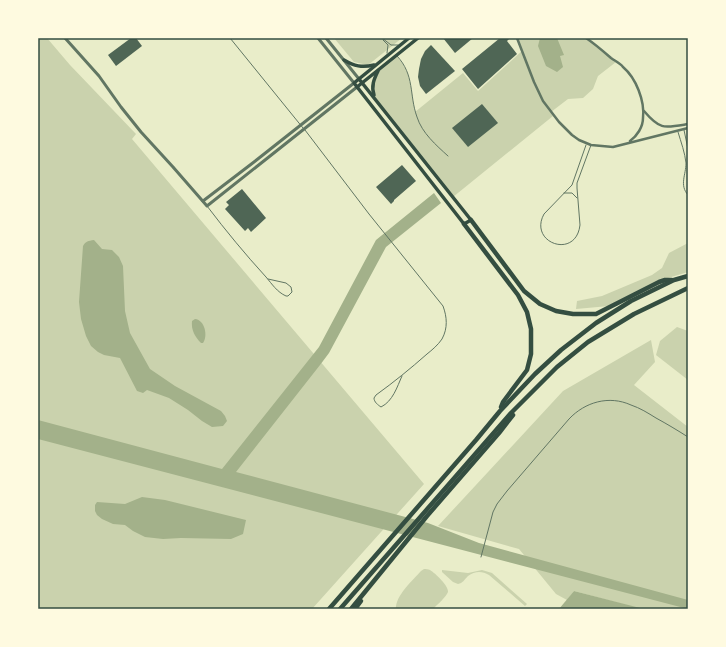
<svg xmlns="http://www.w3.org/2000/svg" width="726" height="647" font-family="'Space Grotesk',sans-serif">
  <rect width="100%" height="100%" fill="#e9edc9"/>
  <g fill="#cad2ad">
    <polygon points="38,38 47,38 70,65 136,134 132,139 424,484 312,609 41,609 38,606"/>
    <polygon points="334,38 402,38 368,65 354,62"/>
    <path d="M517,38H586L616,62L598,76L593,89L583,98L568,99L551,112L553,116L453,197L375,99L372,87L379,70L396,56C412,71 411,92 415,112L463,73L478,91L522,51Z"/>
    <polygon points="688,243 688,272 658,281 609,306 576,309 577,301 602,296 652,275 662,268 669,253"/>
    <polygon points="677,327 688,331 688,380 656,355 660,341"/>
    <polygon points="651,340 655,362 634,385 688,427 688,609 641,609 574,591 567,600 556,594 519,549 438,526 563,391"/>
    <path d="M424,569C426,569 428,569 430,570C435,573 449,586 448,592C446,597 437,605 433,609H396C395,596 413,580 421,571Z"/>
    <path d="M442,570L468,573L482,570L492,573L527,604L525,606L489,575C482,571 475,571 468,576C464,580 463,583 458,584L453,582L442,572Z"/>
  </g>
  <g fill="#a3b18a">
    <polygon points="540,38 557,38 564,55 560,56 563,67 557,72 546,66 538,46"/>
    <polygon points="434,193 441,203 386,247 329,353 320,365 236,472 428,523 479,543 688,600 688,609 38,439 38,420 222,469 319,347 376,240"/>
    <path d="M94,240L102,249L112,250L119,257L123,266L125,311L130,333L150,369L175,386L221,411L225,416L227,421L223,426L212,427L202,421L188,410L169,398L147,390L143,393L137,391L120,358L104,355L98,352L91,346L86,336L81,319L79,302L83,246C86,241 88,241 94,240Z"/>
    <path d="M195,319C205,320 208,336 203,343H201C195,337 191,330 192,321Z"/>
    <polygon points="142,497 165,500 246,520 243,534 231,539 181,538 163,539 145,537 133,531 125,525 113,524 102,519 97,515 95,511 95,505 97,502 125,504"/>
    <polygon points="574,591 640,608 641,609 559,609"/>
  </g>
  <g fill="#4f6655">
    <polygon points="131,38 136,38 142,46 116,66 108,55"/>
    <polygon points="443,38 473,38 455,53"/>
    <polygon points="500,38 510,38 507,41 517,54 478,89 462,69"/>
    <polygon points="431,45 455,71 426,94 420,86 418,77 419,69 421,59 425,51"/>
    <polygon points="482,104 498,123 468,147 452,128"/>
    <polygon points="402,165 416,181 394,200 394,201 391,204 376,187"/>
    <polygon points="242,189 266,218 251,232 248,228 245,231 225,209 229,205 226,202"/>
  </g>
  <g fill="none" stroke-linecap="round" stroke-linejoin="round">
    <g stroke="#617663" stroke-width="1">
      <polyline points="230,38 303,128"/>
      <polyline points="382,38 391,45 398,45"/>
      <polyline points="383,40 388,45 387,53"/>
      <path d="M397,56C415,75 409,95 417,117C422,133 436,145 448,156"/>
      <path d="M305,130L369,214L443,306C447,317 448,328 442,339C438,345 432,350 427,354C410,369 394,382 376,395L374,398C374,402 378,405 381,407C393,401 397,387 402,376"/>
      <polyline points="684,130 688,149"/>
      <path d="M678,132C681,142 685,153 686,163C686,175 679,185 688,195"/>
      <path d="M586,145L572,185L544,214C528,243 576,260 580,225L577,188V183L591,145"/>
      <polyline points="564,193 572,193 577,198"/>
      <path d="M207,206C226,231 245,254 266,277C272,284 277,292 286,296H288L292,292L291,287L286,283L268,279"/>
      <path d="M481,557L493,512L497,504L507,491L569,419C585,402 609,395 631,405C640,408 648,413 656,418C667,424 677,430 688,437"/>
    </g>
    <g stroke="#617663" stroke-width="2.5">
      <polyline points="517,38 534,82 543,101 559,122 572,135 579,140 591,145 613,147 688,128"/>
      <path d="M586,38C595,44 603,51 611,58C615,61 620,63 623,67C636,78 645,101 643,118C643,127 637,136 630,141"/>
      <path d="M644,111C660,130 664,128 688,124"/>
    </g>
    <g stroke="#617663" stroke-width="3">
      <polyline points="65,38 99,76 121,107 141,132 173,167 207,206 357,87"/>
      <polyline points="326,38 359,79"/>
      <polyline points="203,201 254,162 354,83 318,38"/>
    </g>
    <g stroke="#344e41" stroke-width="3.5">
      <path d="M344,60C354,66 362,68 374,65"/>
      <polyline points="359,79 471,220 464,224 354,83 409,38"/>
      <polyline points="357,87 418,38"/>
      <path d="M374,95C371,86 374,79 378,71"/>
    </g>
    <g stroke="#344e41" stroke-width="4.5">
      <polyline points="471,220 524,291 540,304 556,311 573,314 596,314 659,282 665,280 672,280"/>
      <polyline points="464,224 518,295 527,312 531,329 531,354 527,370 503,402 501,407"/>
      <polyline points="329,609 476,440 500,411 535,374 561,350 596,323 631,301 674,280 688,276"/>
      <polyline points="340,609 511,413 557,367 588,342 634,314 688,288"/>
      <polyline points="351,609 427,516 499,433 513,415"/>
      <polyline points="355,609 361,601"/>
    </g>
  </g>
  <rect width="726" height="647" fill="none" stroke="#fefae0" stroke-width="78"/>
  <rect x="39" y="39" width="648" height="569" fill="none" stroke="#344e41" stroke-width="1.5"/>
</svg>
